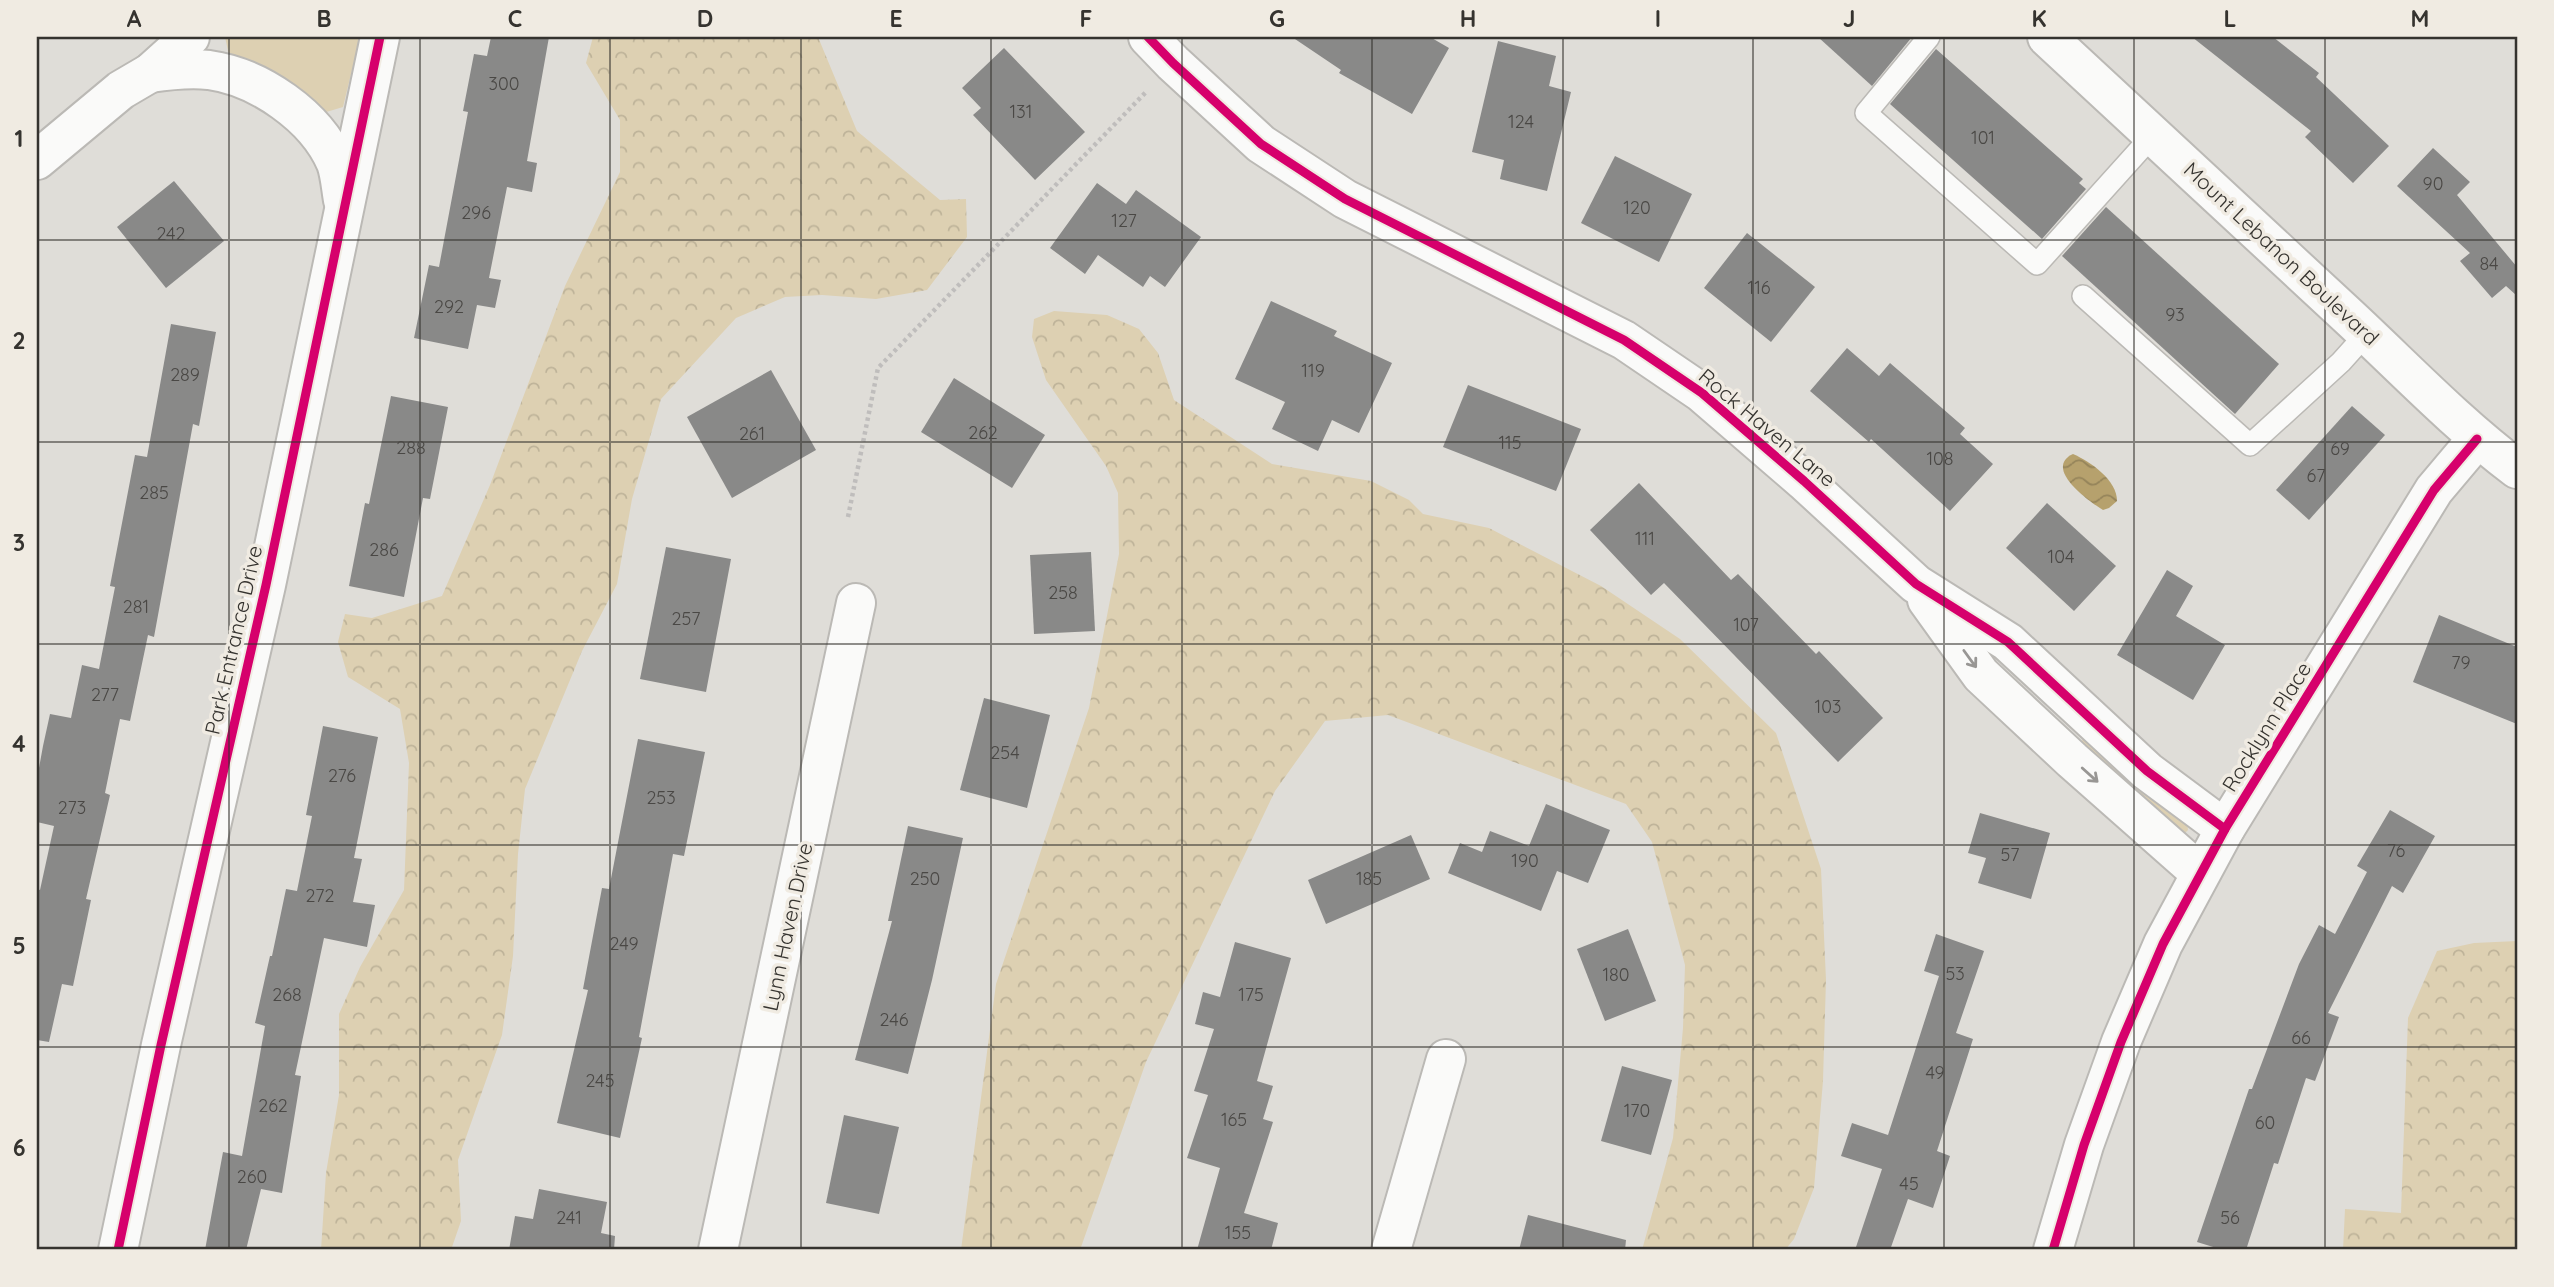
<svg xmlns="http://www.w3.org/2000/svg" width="2554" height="1287" font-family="Quicksand,sans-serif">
  <defs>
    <pattern id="forest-crowns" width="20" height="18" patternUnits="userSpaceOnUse" patternTransform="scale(1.75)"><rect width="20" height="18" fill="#ddd0b2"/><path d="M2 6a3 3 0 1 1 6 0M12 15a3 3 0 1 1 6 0" fill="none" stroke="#beb399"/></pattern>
    <pattern id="water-waves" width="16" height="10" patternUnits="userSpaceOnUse" patternTransform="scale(1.75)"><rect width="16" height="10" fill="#b6a16d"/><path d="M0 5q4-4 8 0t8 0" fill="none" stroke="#95845a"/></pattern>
  </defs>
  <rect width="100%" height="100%" fill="#dfddd8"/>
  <g fill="#ddd0b2">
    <polygon points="225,37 360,37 343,107 323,113 300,88 259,65 229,55"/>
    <polygon points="2084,737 2187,822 2188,830 2183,835 2081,743"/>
  </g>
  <g fill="url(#forest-crowns)">
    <polygon points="593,37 818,37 857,131 940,200 966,199 967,237 927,290 876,299 822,295 785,297 736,318 661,399 632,499 617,584 582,651 525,789 518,854 513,956 502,1035 458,1160 461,1221 451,1250 321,1250 326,1173 339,1095 339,1014 360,967 404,890 409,763 400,709 348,677 338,642 345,614 372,618 442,596 490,485 565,286 620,172 620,120 586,63"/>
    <polygon points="1054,311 1107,315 1139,329 1158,353 1174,400 1272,464 1371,481 1409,500 1423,514 1489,528 1601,586 1680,639 1776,733 1821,869 1826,980 1823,1081 1814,1188 1794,1239 1785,1250 1642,1250 1673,1138 1683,1028 1685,965 1652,842 1626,804 1388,715 1325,721 1275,791 1146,1062 1080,1250 961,1250 996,984 1089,708 1119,554 1118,493 1106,466 1046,380 1032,337 1034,319"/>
    <polygon points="2517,941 2517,1250 2343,1250 2345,1209 2401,1213 2408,1018 2437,951 2474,943"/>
  </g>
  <path fill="url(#water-waves)" d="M2073,454C2091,462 2117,480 2117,501L2109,508L2103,510C2088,501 2043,468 2073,454Z"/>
  <g fill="#898988">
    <polygon points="491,37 549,37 527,161 537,163 532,192 507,187 489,278 501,280 495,308 477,305 468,349 414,338 429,265 439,267 468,112 463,111 474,54 487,56"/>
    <polygon points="1292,37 1430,37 1449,48 1412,114 1339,73 1341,70"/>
    <polygon points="1818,37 1912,37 1872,86"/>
    <polygon points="2192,37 2273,37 2319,73 2316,77 2389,146 2353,183 2305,137 2311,131"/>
    <polygon points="1498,41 1556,56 1549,86 1571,92 1547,191 1500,179 1504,160 1472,152"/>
    <polygon points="1004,48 1085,132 1035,180 973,115 981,108 962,88"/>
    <polygon points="1936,49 2083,179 2079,183 2086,189 2042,239 1890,104"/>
    <polygon points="2433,148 2470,182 2457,195 2517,267 2516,295 2506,286 2492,298 2460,261 2470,253 2397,186"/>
    <polygon points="1615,156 1692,194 1659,262 1581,223"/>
    <polygon points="174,181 224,241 166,288 117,227"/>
    <polygon points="1097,183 1126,204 1136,190 1201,237 1165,287 1150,276 1143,287 1098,255 1085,274 1050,248"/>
    <polygon points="2106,207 2279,364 2235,414 2062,256"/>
    <polygon points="1747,233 1815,287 1771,342 1704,288"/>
    <polygon points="1271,301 1337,331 1334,336 1392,363 1359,433 1332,420 1318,451 1272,429 1285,402 1235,379"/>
    <polygon points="171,324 216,332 199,426 193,424 154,637 148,635 130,721 120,719 105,793 110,795 86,899 91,900 73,986 62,984 49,1042 37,1040 37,889 40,890 54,826 37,822 37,779 43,746 50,714 71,718 82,665 99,669 115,587 110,586 135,455 147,457"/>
    <polygon points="1847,348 1879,376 1890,363 1965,428 1960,434 1993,464 1950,511 1871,439 1869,442 1810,391"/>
    <polygon points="771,370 816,450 732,498 687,417"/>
    <polygon points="954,378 1045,435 1012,488 921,432"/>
    <polygon points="1468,385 1581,429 1556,491 1443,447"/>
    <polygon points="391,396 448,407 430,499 423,498 404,597 349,586 365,503 369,504"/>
    <polygon points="2352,406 2385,435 2309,520 2276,490"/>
    <polygon points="1639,483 1731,580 1738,574 1816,654 1819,651 1883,718 1838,762 1664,583 1651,595 1590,530"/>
    <polygon points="2047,503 2116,566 2074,611 2006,548"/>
    <polygon points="666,547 731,559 706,692 640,679"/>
    <polygon points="1091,552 1095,631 1034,634 1030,555"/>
    <polygon points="2167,570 2193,586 2176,616 2225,645 2193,700 2117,655"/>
    <polygon points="2439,615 2517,647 2517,724 2413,682"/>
    <polygon points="984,698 1050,715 1027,808 960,790"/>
    <polygon points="323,726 378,737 354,858 362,859 353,902 375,905 367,947 324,938 295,1075 301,1076 282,1193 261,1189 246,1250 205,1250 223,1152 242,1156 265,1026 255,1023 270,956 272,956 286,889 297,891 312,816 306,815"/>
    <polygon points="638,739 705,752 684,856 673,854 639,1037 642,1038 620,1138 557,1123 588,990 583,989 602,888 609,889"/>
    <polygon points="1546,804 1610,830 1588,883 1557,871 1541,911 1448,873 1460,843 1482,852 1490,831 1529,846"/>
    <polygon points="2390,810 2435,836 2403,893 2392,886 2328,1013 2339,1017 2315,1081 2306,1078 2278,1164 2274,1163 2246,1250 2223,1250 2197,1242 2249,1089 2252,1089 2299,964 2319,925 2335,934 2367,872 2357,866"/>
    <polygon points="1980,813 2050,833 2031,899 1978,883 1986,858 1968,853"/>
    <polygon points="908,826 963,838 932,980 908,1074 855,1060 892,921 888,921"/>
    <polygon points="1411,835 1430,879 1326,924 1308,880"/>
    <polygon points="1628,929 1656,1001 1605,1021 1577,949"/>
    <polygon points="1936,934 1984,951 1956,1033 1973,1039 1937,1151 1950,1156 1933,1208 1908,1199 1890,1250 1855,1250 1882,1169 1841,1156 1852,1123 1888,1135 1939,976 1924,971"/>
    <polygon points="1235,942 1291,958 1257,1081 1273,1086 1263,1119 1273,1122 1244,1213 1278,1223 1271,1250 1197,1250 1220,1168 1187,1158 1208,1095 1194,1091 1214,1029 1195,1024 1203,992 1220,997"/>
    <polygon points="1622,1066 1672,1080 1651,1155 1601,1141"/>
    <polygon points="844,1115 899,1127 879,1214 826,1203"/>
    <polygon points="539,1189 607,1202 601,1233 615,1236 614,1250 509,1250 515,1216 533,1219"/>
    <polygon points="1528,1215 1626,1240 1625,1250 1519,1250"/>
  </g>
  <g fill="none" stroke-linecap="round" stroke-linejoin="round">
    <defs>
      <g id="lane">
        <polyline points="1929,37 1866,113 2037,264 2153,135"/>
        <polyline points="2083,296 2250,445 2341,362 2367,333"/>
      </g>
      <g id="street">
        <polyline points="1148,37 1173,63 1261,144 1345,199 1624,340 1702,393 1804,481 1916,584 2008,642 2147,771 2225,829"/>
        <path d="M150,73C170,70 189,68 209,70C259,77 316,116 336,163C340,174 341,189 343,200"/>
        <polyline points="37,160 121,90 150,73 190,37"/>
        <polyline points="1927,600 1981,675 2072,760 2200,873"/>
        <polyline points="118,1250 161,1045 266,585 380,37"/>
        <polyline points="718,1250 856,603"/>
        <polyline points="1391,1250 1446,1059"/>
        <polyline points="2053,1250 2084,1145 2121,1042 2163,944 2225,829 2434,490 2477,439"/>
      </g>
      <path id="secondary" d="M2047,37C2147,130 2248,223 2348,316C2404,368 2456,423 2517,469"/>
    </defs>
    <use href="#lane" stroke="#bbb9b5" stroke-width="24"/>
    <use href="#street" stroke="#bbb9b5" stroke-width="42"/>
    <use href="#secondary" stroke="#bbb9b5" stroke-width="42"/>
    <polyline stroke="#bfbdbc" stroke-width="4.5" stroke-dasharray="3.5 3.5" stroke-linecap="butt" points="848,517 878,368 1147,91"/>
    <use href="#lane" stroke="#fafaf9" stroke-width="21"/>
    <use href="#street" stroke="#fafaf9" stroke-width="38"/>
    <use href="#secondary" stroke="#fafaf9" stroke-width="38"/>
    <defs>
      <g id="cycleway">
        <polyline points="1148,37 1173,63 1261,144 1345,199 1624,340 1702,393 1804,481 1916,584 2008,642 2147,771 2225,829"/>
        <polyline points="118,1250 161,1045 266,585 380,37"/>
        <polyline points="2053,1250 2084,1145 2121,1042 2163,944 2225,829 2434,490 2477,439"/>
      </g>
    </defs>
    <use href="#cycleway" stroke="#f0ebe2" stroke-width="13"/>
    <use href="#cycleway" stroke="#d6006c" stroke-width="9"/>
  </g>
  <defs><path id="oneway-shaft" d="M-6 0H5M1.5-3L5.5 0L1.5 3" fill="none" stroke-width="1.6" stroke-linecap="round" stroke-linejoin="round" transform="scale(1.75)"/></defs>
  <g stroke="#989694">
    <use href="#oneway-shaft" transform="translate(1970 659) rotate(54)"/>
    <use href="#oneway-shaft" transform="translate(2090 775) rotate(42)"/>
  </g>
  <path fill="none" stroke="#35332f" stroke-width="2" stroke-opacity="0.55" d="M229,37V1250M420,37V1250M610,37V1250M801,37V1250M991,37V1250M1182,37V1250M1372,37V1250M1563,37V1250M1753,37V1250M1944,37V1250M2134,37V1250M2325,37V1250M37,240H2517M37,442H2517M37,644H2517M37,845H2517M37,1047H2517"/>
  <g text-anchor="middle" stroke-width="7" stroke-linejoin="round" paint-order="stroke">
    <g font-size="18" fill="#4a4845">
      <text x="504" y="90">300</text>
      <text x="1021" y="118">131</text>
      <text x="1521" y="128">124</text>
      <text x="1983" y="144">101</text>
      <text x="2433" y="190">90</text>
      <text x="1637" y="214">120</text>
      <text x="476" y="219">296</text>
      <text x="1124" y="227">127</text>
      <text x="171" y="240">242</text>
      <text x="2489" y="270">84</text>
      <text x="1759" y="294">116</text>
      <text x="449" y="313">292</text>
      <text x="2175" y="321">93</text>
      <text x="1313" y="377">119</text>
      <text x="185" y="381">289</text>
      <text x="983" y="439">262</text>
      <text x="752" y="440">261</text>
      <text x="1510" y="449">115</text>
      <text x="411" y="454">288</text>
      <text x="2340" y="455">69</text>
      <text x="1940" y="465">108</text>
      <text x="2316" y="482">67</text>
      <text x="154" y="499">285</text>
      <text x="1645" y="545">111</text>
      <text x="384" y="556">286</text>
      <text x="2061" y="563">104</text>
      <text x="1063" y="599">258</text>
      <text x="136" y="613">281</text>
      <text x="686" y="625">257</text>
      <text x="1746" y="631">107</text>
      <text x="2461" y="669">79</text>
      <text x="105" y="701">277</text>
      <text x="1828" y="713">103</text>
      <text x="1005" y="759">254</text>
      <text x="342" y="782">276</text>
      <text x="661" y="804">253</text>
      <text x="72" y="814">273</text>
      <text x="2396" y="857">76</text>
      <text x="2010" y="861">57</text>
      <text x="1525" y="867">190</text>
      <text x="925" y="885">250</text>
      <text x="1369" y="885">185</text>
      <text x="320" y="902">272</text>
      <text x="624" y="950">249</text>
      <text x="1955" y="980">53</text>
      <text x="1616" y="981">180</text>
      <text x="287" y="1001">268</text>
      <text x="1251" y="1001">175</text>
      <text x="894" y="1026">246</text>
      <text x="2301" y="1044">66</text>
      <text x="1935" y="1079">49</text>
      <text x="600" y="1087">245</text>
      <text x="273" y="1112">262</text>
      <text x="1637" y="1117">170</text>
      <text x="1234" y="1126">165</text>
      <text x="2265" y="1129">60</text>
      <text x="252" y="1183">260</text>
      <text x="1909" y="1190">45</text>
      <text x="569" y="1224">241</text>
      <text x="2230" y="1224">56</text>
      <text x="1238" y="1239">155</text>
    </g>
    <g font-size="21" fill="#35332f" stroke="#f0ebe2">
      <text transform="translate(2281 254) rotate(43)" y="7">Mount Lebanon Boulevard</text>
      <text transform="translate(1767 428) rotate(40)" y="7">Rock Haven Lane</text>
      <text transform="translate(234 640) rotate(-77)" y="7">Park Entrance Drive</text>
      <text transform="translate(2267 727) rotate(-58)" y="7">Rocklynn Place</text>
      <text transform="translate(788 927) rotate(-78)" y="7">Lynn Haven Drive</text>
    </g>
  </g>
  <rect width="2554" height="1287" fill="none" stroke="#f0ebe2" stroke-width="77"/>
  <rect x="38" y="38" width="2478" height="1210" fill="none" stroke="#35332f" stroke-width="2.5"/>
  <g font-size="23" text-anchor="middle" font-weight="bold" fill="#35332f">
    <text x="134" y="27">A</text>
    <text x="324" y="27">B</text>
    <text x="515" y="27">C</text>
    <text x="705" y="27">D</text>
    <text x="896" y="27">E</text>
    <text x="1086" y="27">F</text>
    <text x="1277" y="27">G</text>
    <text x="1468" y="27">H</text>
    <text x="1658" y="27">I</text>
    <text x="1849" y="27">J</text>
    <text x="2039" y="27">K</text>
    <text x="2230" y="27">L</text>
    <text x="2420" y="27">M</text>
    <text x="19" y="147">1</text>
    <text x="19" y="349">2</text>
    <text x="19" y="551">3</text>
    <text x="19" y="752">4</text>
    <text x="19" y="954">5</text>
    <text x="19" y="1156">6</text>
  </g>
</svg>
